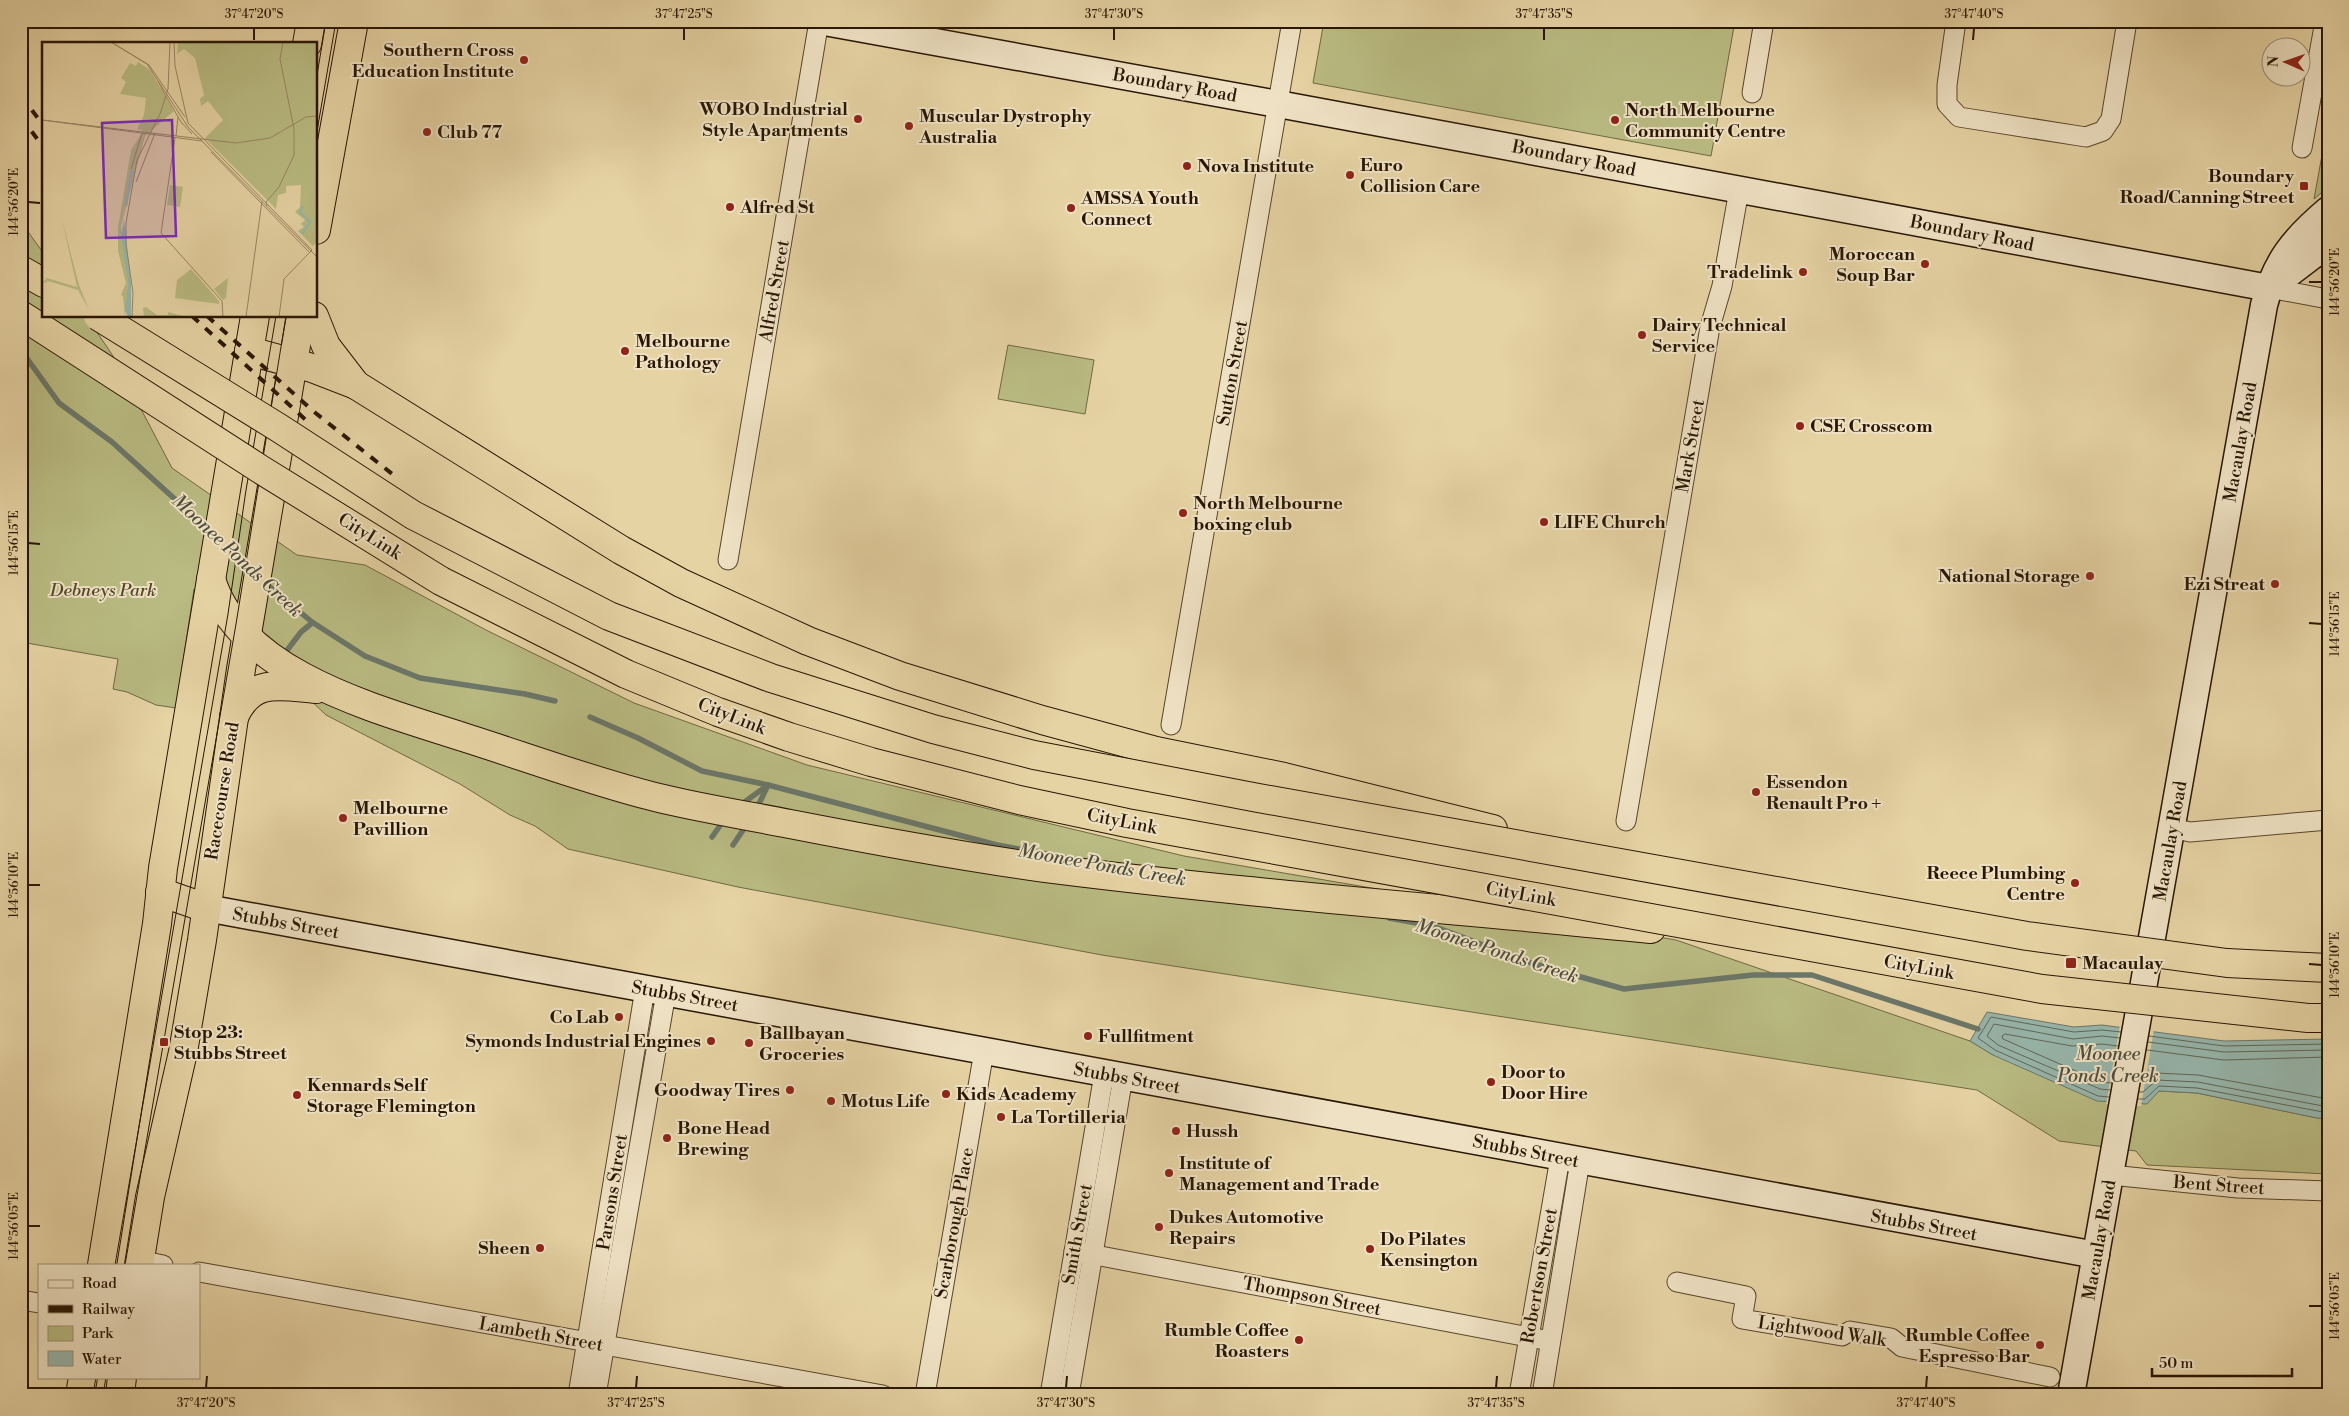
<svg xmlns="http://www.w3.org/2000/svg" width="2349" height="1416" font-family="'Libre Bodoni',serif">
  <rect width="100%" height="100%" fill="#e6d3a4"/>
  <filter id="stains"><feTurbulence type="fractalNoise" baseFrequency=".004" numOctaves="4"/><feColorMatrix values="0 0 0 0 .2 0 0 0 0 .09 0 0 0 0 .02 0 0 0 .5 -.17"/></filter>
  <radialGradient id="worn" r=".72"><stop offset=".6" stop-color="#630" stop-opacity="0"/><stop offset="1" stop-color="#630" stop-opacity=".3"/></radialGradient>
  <g fill="#b9bb82" stroke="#706842">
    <polygon points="1324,21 1735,21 1711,156 1313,83"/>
    <polygon points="2328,122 2328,187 2314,199"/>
    <polygon points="21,222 44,254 44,316 86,316 113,356 172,468 297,555 365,565 486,630 634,703 807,765 1184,856 1676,940 1970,1041 1993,1055 2159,1091 2197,1093 2317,1118 2328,1118 2328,1174 2147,1165 2136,1151 2059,1141 1977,1090 1102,955 738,887 568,849 535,826 510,815 460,784 326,715 194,589 176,708 156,705 127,692 113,689 118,659 21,642"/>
    <polygon points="1008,345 1094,360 1085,414 998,399"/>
  </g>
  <polygon fill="#97b7ad" stroke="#6b7769" points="1987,1012 2074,1027 2102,1025 2224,1041 2328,1039 2328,1118 2317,1118 2197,1093 2159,1091 2147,1104 2097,1101 1993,1055 1970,1041"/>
  <polygon fill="#e6d3a4" points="2120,1025 2154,1029 2141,1106 2106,1104"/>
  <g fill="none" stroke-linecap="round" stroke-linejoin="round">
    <g stroke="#606658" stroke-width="1">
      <polyline points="2149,1036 2224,1046 2328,1044"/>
      <polyline points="2148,1042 2224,1052 2328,1050"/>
      <polyline points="2147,1050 2224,1060 2328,1057"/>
      <polyline points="2112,1083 2101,1082 2003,1039 2002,1036 2005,1034 2072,1046 2102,1044 2118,1046"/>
      <polyline points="2141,1083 2149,1076 2156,1073 2198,1075 2328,1099"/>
      <polyline points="2110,1090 2100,1089 1998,1045 1987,1036 1994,1024 2073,1039 2102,1036 2120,1038"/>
      <polyline points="2139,1092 2143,1092 2157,1080 2198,1082 2328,1107"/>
      <polyline points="2109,1097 2098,1096 1995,1050 1978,1038 1991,1017 2074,1032 2102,1030 2121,1032"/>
      <polyline points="2138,1099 2145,1099 2159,1086 2197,1088 2328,1113"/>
    </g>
    <g stroke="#6b7769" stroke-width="5.5">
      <polyline points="21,350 59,403 112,442 210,531"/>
      <polyline points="226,546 250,569"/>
      <polyline points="264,582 312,622 365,656 420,678 525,694 555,701"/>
      <polyline points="288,649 301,632 312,623"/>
      <polyline points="590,717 638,738 702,771 768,785 997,845 1058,856"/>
      <polyline points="739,806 768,785"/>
      <polyline points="756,810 768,785"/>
      <polyline points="712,837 724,820"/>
      <polyline points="733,845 747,824"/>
      <polyline points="1389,918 1433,926 1531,963 1624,989 1753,975 1812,975 1978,1029"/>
    </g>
    <defs>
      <g id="street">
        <polyline points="1956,21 1947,85 1947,104 1959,117 2086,137 2103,131 2111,119 2127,21"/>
        <polyline points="1752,93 1764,21"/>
        <polyline points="2302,148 2325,21"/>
        <polyline points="2269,288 2328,299"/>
        <polyline points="728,560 819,21"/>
        <polyline points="1171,725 1292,21"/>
        <polyline points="1626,821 1710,327 1722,286 1739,190"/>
        <polyline points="2172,828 2190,832 2328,820"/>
        <polyline points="2111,1175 2238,1188 2328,1191"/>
        <polyline points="1074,1251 1550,1341"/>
        <polyline points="139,1260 163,1265"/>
        <polyline points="199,1272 883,1395"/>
        <polyline points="1677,1282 1746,1296 1742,1319 1842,1336 1850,1331 1891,1338 1902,1347 2050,1377"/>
        <polyline points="21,1300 39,1303"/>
        <polyline points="578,1395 645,989"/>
        <polyline points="596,1395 666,993"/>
        <polyline points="925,1395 984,1051"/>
        <polyline points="1050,1395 1104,1074"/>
        <polyline points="1069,1395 1123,1077"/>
        <polyline points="1519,1395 1560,1158"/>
        <polyline points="1542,1395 1580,1161"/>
      </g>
      <g id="secondary">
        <polyline points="819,21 1278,104 2269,288"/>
        <polyline points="2270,288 2328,244"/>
        <polyline points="206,908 2096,1255"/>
        <path d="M2071,1395L2264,305C2276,260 2294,239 2328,210"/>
      </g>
      <g id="highway">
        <polyline points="307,44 311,21"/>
        <polyline points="316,230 354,21"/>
        <polyline points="21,270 44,283"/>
        <polyline points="314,316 326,346 356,385"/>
        <polyline points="249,351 312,368 356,385 621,550 681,583 808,641 900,676 1042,720 1156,751 1284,777 1493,829"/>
        <path d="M211,579C240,676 381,710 466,738C529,758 591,781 655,797C699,808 745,815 790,824C877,841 964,857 1052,869C1251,894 1451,909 1651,929"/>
        <path d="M234,717C252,677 279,686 316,689"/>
        <polyline points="160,892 206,908"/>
        <polyline points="102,1265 157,924 163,868 255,316"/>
        <polyline points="139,1265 150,1197 183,1052 202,940 241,669 301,316"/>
        <polyline points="80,1395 83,1377"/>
        <polyline points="120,1395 122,1377"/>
      </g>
    </defs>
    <use href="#street" stroke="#58452b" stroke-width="21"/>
    <use href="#secondary" stroke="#281603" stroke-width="29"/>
    <use href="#highway" stroke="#281603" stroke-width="30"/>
    <use href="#street" stroke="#efe2c4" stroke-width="19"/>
    <use href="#secondary" stroke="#efe2c4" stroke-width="26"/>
    <use href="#highway" stroke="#e6d3a4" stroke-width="28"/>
    <g stroke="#281603" stroke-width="1">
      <polyline points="316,81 326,21"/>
      <polyline points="316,137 336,21"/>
      <polyline points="115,1265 228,614 246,490 276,316"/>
      <polyline points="125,1265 236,624 286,316"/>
      <polyline points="93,1395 96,1377"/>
      <polyline points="103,1395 106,1377"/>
    </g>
    <g stroke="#281603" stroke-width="4" stroke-dasharray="9 9" stroke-linecap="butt">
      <polyline points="21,96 44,126"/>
      <polyline points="21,117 44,148"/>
      <polyline points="192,316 307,421"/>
      <polyline points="207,316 313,411 396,477"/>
    </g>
    <defs>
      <g id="highway-bridge">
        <polyline points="21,315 260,469 441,581 626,674 718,712 789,737 871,762 1019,800 1127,823 2042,989 2308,1018 2328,1018"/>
        <polyline points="98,316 279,428 413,515 609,616 771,678 933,729 1034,755 1253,797 2027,936 2227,963 2328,968"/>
      </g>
    </defs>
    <use href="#highway-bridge" stroke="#281603" stroke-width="30" stroke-linecap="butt"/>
    <use href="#highway-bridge" stroke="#e6d3a4" stroke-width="28"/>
  </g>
  <path fill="none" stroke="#281603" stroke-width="2" d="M254,40V28M684,40V28M1114,40V28M1544,40V28M1973,40L1974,28M28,202L40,203M2309,282H2322M28,543L40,544M2309,623L2322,624M28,885H40M2309,964L2322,965M28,1226H40M2309,1306H2322M206,1388L207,1376M636,1388L637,1376M1066,1388L1067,1376M1496,1388L1497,1376M1926,1388L1927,1376"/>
  <g fill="#8f2418" stroke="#efe2c4" stroke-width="2">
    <circle cx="524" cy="60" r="5"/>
    <circle cx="858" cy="119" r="5"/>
    <circle cx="1615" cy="120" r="5"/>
    <circle cx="909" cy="126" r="5"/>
    <circle cx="427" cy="132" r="5"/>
    <circle cx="1187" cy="166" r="5"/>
    <circle cx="1350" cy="175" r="5"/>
    <rect x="2299" y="181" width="10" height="10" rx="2.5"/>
    <circle cx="730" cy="207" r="5"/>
    <circle cx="1071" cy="208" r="5"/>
    <circle cx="1925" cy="264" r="5"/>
    <circle cx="1803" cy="272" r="5"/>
    <circle cx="1642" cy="335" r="5"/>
    <circle cx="625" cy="351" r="5"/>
    <circle cx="1800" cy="426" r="5"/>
    <circle cx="1183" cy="513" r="5"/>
    <circle cx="1544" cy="522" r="5"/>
    <circle cx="2090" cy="576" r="5"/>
    <circle cx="2275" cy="584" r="5"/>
    <circle cx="1756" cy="792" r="5"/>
    <circle cx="343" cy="818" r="5"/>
    <circle cx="2075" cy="883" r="5"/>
    <rect x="2065" y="957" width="12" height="12" rx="2.5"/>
    <circle cx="619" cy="1017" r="5"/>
    <circle cx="1088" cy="1036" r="5"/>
    <circle cx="711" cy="1041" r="5"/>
    <rect x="159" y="1037" width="10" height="10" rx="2.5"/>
    <circle cx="749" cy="1043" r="5"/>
    <circle cx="1491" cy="1082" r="5"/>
    <circle cx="790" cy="1090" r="5"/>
    <circle cx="946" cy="1094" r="5"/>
    <circle cx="297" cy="1095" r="5"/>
    <circle cx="831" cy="1101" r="5"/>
    <circle cx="1001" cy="1117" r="5"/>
    <circle cx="1176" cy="1131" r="5"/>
    <circle cx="667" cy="1138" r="5"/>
    <circle cx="1169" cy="1173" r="5"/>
    <circle cx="1159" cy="1227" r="5"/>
    <circle cx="540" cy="1248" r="5"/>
    <circle cx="1370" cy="1249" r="5"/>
    <circle cx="1299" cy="1340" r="5"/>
    <circle cx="2040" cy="1345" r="5"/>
  </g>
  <g text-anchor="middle" stroke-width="4" stroke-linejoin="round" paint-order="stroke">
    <g font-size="18" font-weight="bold" fill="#281603" stroke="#efe2c4" text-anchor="start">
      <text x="514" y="56" text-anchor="end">Southern Cross<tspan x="514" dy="21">Education Institute</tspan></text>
      <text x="848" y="115" text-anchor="end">WOBO Industrial<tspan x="848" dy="21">Style Apartments</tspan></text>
      <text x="1625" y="116">North Melbourne<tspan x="1625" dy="21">Community Centre</tspan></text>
      <text x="919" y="122">Muscular Dystrophy<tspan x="919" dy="21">Australia</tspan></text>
      <text x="437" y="138">Club 77</text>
      <text x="1360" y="171">Euro<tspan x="1360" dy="21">Collision Care</tspan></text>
      <text x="1197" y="172">Nova Institute</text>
      <text x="2294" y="182" text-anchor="end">Boundary<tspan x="2294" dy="21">Road/Canning Street</tspan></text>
      <text x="1081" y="204">AMSSA Youth<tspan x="1081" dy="21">Connect</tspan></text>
      <text x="740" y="213">Alfred St</text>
      <text x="1915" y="260" text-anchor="end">Moroccan<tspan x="1915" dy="21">Soup Bar</tspan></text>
      <text x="1793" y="278" text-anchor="end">Tradelink</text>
      <text x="1652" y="331">Dairy Technical<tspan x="1652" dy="21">Service</tspan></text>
      <text x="635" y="347">Melbourne<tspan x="635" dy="21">Pathology</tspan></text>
      <text x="1810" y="432">CSE Crosscom</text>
      <text x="1193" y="509">North Melbourne<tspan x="1193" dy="21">boxing club</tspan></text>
      <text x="1554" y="528">LIFE Church</text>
      <text x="2080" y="582" text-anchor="end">National Storage</text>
      <text x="2265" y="590" text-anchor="end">Ezi Streat</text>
      <text x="1766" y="788">Essendon<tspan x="1766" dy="21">Renault Pro +</tspan></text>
      <text x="353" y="814">Melbourne<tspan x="353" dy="21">Pavillion</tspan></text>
      <text x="2065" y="879" text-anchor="end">Reece Plumbing<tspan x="2065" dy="21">Centre</tspan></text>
      <text x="2082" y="969">Macaulay</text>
      <text x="609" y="1023" text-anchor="end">Co Lab</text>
      <text x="174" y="1038">Stop 23:<tspan x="174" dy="21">Stubbs Street</tspan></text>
      <text x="759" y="1039">Ballbayan<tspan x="759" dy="21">Groceries</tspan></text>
      <text x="1098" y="1042">Fullfitment</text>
      <text x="701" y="1047" text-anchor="end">Symonds Industrial Engines</text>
      <text x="1501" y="1078">Door to<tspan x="1501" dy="21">Door Hire</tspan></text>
      <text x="307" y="1091">Kennards Self<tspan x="307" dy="21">Storage Flemington</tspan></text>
      <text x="780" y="1096" text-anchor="end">Goodway Tires</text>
      <text x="956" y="1100">Kids Academy</text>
      <text x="841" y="1107">Motus Life</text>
      <text x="1011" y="1123">La Tortilleria</text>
      <text x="677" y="1134">Bone Head<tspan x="677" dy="21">Brewing</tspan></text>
      <text x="1186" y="1137">Hussh</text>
      <text x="1179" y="1169">Institute of<tspan x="1179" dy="21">Management and Trade</tspan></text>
      <text x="1169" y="1223">Dukes Automotive<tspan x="1169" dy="21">Repairs</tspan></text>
      <text x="1380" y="1245">Do Pilates<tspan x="1380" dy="21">Kensington</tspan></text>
      <text x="530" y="1254" text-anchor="end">Sheen</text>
      <text x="1289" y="1336" text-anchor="end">Rumble Coffee<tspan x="1289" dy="21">Roasters</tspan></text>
      <text x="2030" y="1341" text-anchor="end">Rumble Coffee<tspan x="2030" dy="21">Espresso Bar</tspan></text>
    </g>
    <g font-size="18" fill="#281603" stroke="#efe2c4">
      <text transform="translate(1175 85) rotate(10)" y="6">Boundary Road</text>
      <text transform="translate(1574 158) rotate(11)" y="6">Boundary Road</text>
      <text transform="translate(1972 233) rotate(11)" y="6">Boundary Road</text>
      <text transform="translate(774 291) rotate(-80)" y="6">Alfred Street</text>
      <text transform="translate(1232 373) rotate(-80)" y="6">Sutton Street</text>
      <text transform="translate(2240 442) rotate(-80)" y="6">Macaulay Road</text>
      <text transform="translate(1690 446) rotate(-80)" y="6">Mark Street</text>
      <text transform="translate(370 536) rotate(32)" y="6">CityLink</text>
      <text transform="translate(732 716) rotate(21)" y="6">CityLink</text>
      <text transform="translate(222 791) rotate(-81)" y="6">Racecourse Road</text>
      <text transform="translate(1122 821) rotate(11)" y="6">CityLink</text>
      <text transform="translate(2170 841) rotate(-80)" y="6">Macaulay Road</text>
      <text transform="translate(1521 894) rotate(10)" y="6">CityLink</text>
      <text transform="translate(286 923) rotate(10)" y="6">Stubbs Street</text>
      <text transform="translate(1919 967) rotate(10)" y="6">CityLink</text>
      <text transform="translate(685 996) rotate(10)" y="6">Stubbs Street</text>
      <text transform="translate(1127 1078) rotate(10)" y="6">Stubbs Street</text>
      <text transform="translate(1526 1151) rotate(11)" y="6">Stubbs Street</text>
      <text transform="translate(2219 1185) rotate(4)" y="6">Bent Street</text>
      <text transform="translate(612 1192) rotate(-81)" y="6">Parsons Street</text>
      <text transform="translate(954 1223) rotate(-80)" y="6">Scarborough Place</text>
      <text transform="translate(1924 1225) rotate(10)" y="6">Stubbs Street</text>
      <text transform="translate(1077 1234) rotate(-80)" y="6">Smith Street</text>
      <text transform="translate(2099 1240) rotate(-80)" y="6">Macaulay Road</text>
      <text transform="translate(1539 1276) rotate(-80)" y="6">Robertson Street</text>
      <text transform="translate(1312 1296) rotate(11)" y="6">Thompson Street</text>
      <text transform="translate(1822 1331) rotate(8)" y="6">Lightwood Walk</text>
      <text transform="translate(541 1334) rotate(10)" y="6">Lambeth Street</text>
    </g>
    <g font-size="18" font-style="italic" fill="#544829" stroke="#efe2c4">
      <text x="103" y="596">Debneys Park</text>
    </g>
    <g font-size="19" font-style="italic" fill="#4f4e3e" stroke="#efe2c4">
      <text transform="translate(238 555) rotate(43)" y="7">Moonee Ponds Creek</text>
      <text transform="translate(1102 864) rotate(10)" y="7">Moonee Ponds Creek</text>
      <text transform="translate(1497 950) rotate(18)" y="7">Moonee Ponds Creek</text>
      <text x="2108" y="1060">Moonee<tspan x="2108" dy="22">Ponds Creek</tspan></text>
    </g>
  </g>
  <g transform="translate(42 42)">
    <rect width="275" height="275" fill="#e6d3a4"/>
    <path d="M136,0H275V200L271,204L256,189L262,185L259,182L263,178L253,170L258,165L259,143L244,144V151L236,153L234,167L163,96L181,78L166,59L159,64L158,57L162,53L153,16L142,7L135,12ZM96,20L108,28L132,69L103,94L79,184L86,241L83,275L81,254L79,253L84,241L76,209V186L89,108L101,89L95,87L102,73L104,56L78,52L84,40L79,36L88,21L94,24ZM128,143L141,145L138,165L125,163ZM20,178L37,243L47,268L36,248L6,239L0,242L5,236L35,245ZM149,227L177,259V262L133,256L135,238ZM186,236L184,256L181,258L172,247ZM104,265L115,273H126V270L144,275H102L101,266Z" fill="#b9bb82"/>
    <path d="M82,177L89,240V275H86L83,268L86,241L79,194Z" fill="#97b7ad"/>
    <path fill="none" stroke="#97b7ad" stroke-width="2.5" d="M84,164L90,128M260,192L268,180L258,170L261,164"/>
    <path fill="none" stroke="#9a8764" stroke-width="1" d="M69,0L107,23L143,75M69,0L105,22L146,85L275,215M132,0L133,24L146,81L270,208L242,237L237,275M116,39L123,53M124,54L139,80L150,92M0,78L194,101L228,96L264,75L275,74M0,78L160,99M134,94L136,75M169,110L267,210M89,127L100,91M94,140L113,91M225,164L224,160L237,145L252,113V87L238,17L241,0M119,191L180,259L181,275M119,191L133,96M90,275L91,251L84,202V181L95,118L118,72L126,47L128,0M204,275L220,159"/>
    <path fill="#7b2cbf" fill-opacity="0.15" stroke="#7b2cbf" stroke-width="2.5" d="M130,78L134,194L64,196L60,81Z"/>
    <rect width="275" height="275" fill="none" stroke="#281603" stroke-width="2.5"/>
  </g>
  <rect width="2349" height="1416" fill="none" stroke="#e6d3a4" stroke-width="55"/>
  <rect x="38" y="1264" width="162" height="115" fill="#efe2c4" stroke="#9f9077"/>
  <rect x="48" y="1280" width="25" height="8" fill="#efe2c4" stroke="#9f9077"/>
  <text x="82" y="1288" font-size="15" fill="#281603">Road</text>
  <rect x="48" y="1305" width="25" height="8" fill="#281603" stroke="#9f9077"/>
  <text x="82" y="1314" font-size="15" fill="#281603">Railway</text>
  <rect x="48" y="1326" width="25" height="15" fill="#b9bb82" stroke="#9f9077"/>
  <text x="82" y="1338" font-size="15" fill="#281603">Park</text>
  <rect x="48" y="1351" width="25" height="15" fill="#97b7ad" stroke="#9f9077"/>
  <text x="82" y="1364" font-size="15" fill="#281603">Water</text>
  <g transform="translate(2286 62) rotate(272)"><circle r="24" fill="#efe2c4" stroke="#9f9077"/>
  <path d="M0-4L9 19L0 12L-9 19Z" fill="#8f2418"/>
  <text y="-8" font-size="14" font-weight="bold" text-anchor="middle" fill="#281603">N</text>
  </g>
  <path d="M2152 1368v8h140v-8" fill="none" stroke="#281603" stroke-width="2.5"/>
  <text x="2159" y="1368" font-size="15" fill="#281603" stroke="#efe2c4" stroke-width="4" paint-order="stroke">50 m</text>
  <rect x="28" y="28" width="2294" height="1360" fill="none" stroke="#281603" stroke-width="2"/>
  <g font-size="12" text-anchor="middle" fill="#281603">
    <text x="254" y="18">37°47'20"S</text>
    <text x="684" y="18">37°47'25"S</text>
    <text x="1114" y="18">37°47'30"S</text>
    <text x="1544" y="18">37°47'35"S</text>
    <text x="1974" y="18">37°47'40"S</text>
    <text transform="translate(14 202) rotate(-90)" y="4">144°56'20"E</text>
    <text transform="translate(2335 282) rotate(-90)" y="4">144°56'20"E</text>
    <text transform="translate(14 543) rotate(-90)" y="4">144°56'15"E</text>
    <text transform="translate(2335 624) rotate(-90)" y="4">144°56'15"E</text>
    <text transform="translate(14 885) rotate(-90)" y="4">144°56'10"E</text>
    <text transform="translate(2335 965) rotate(-90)" y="4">144°56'10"E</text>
    <text transform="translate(14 1226) rotate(-90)" y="4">144°56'05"E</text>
    <text transform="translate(2335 1306) rotate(-90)" y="4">144°56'05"E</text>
    <text x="206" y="1407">37°47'20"S</text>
    <text x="636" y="1407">37°47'25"S</text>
    <text x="1066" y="1407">37°47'30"S</text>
    <text x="1496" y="1407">37°47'35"S</text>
    <text x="1926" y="1407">37°47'40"S</text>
  </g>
  <rect width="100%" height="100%" filter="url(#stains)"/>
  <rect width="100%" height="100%" fill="url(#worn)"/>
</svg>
